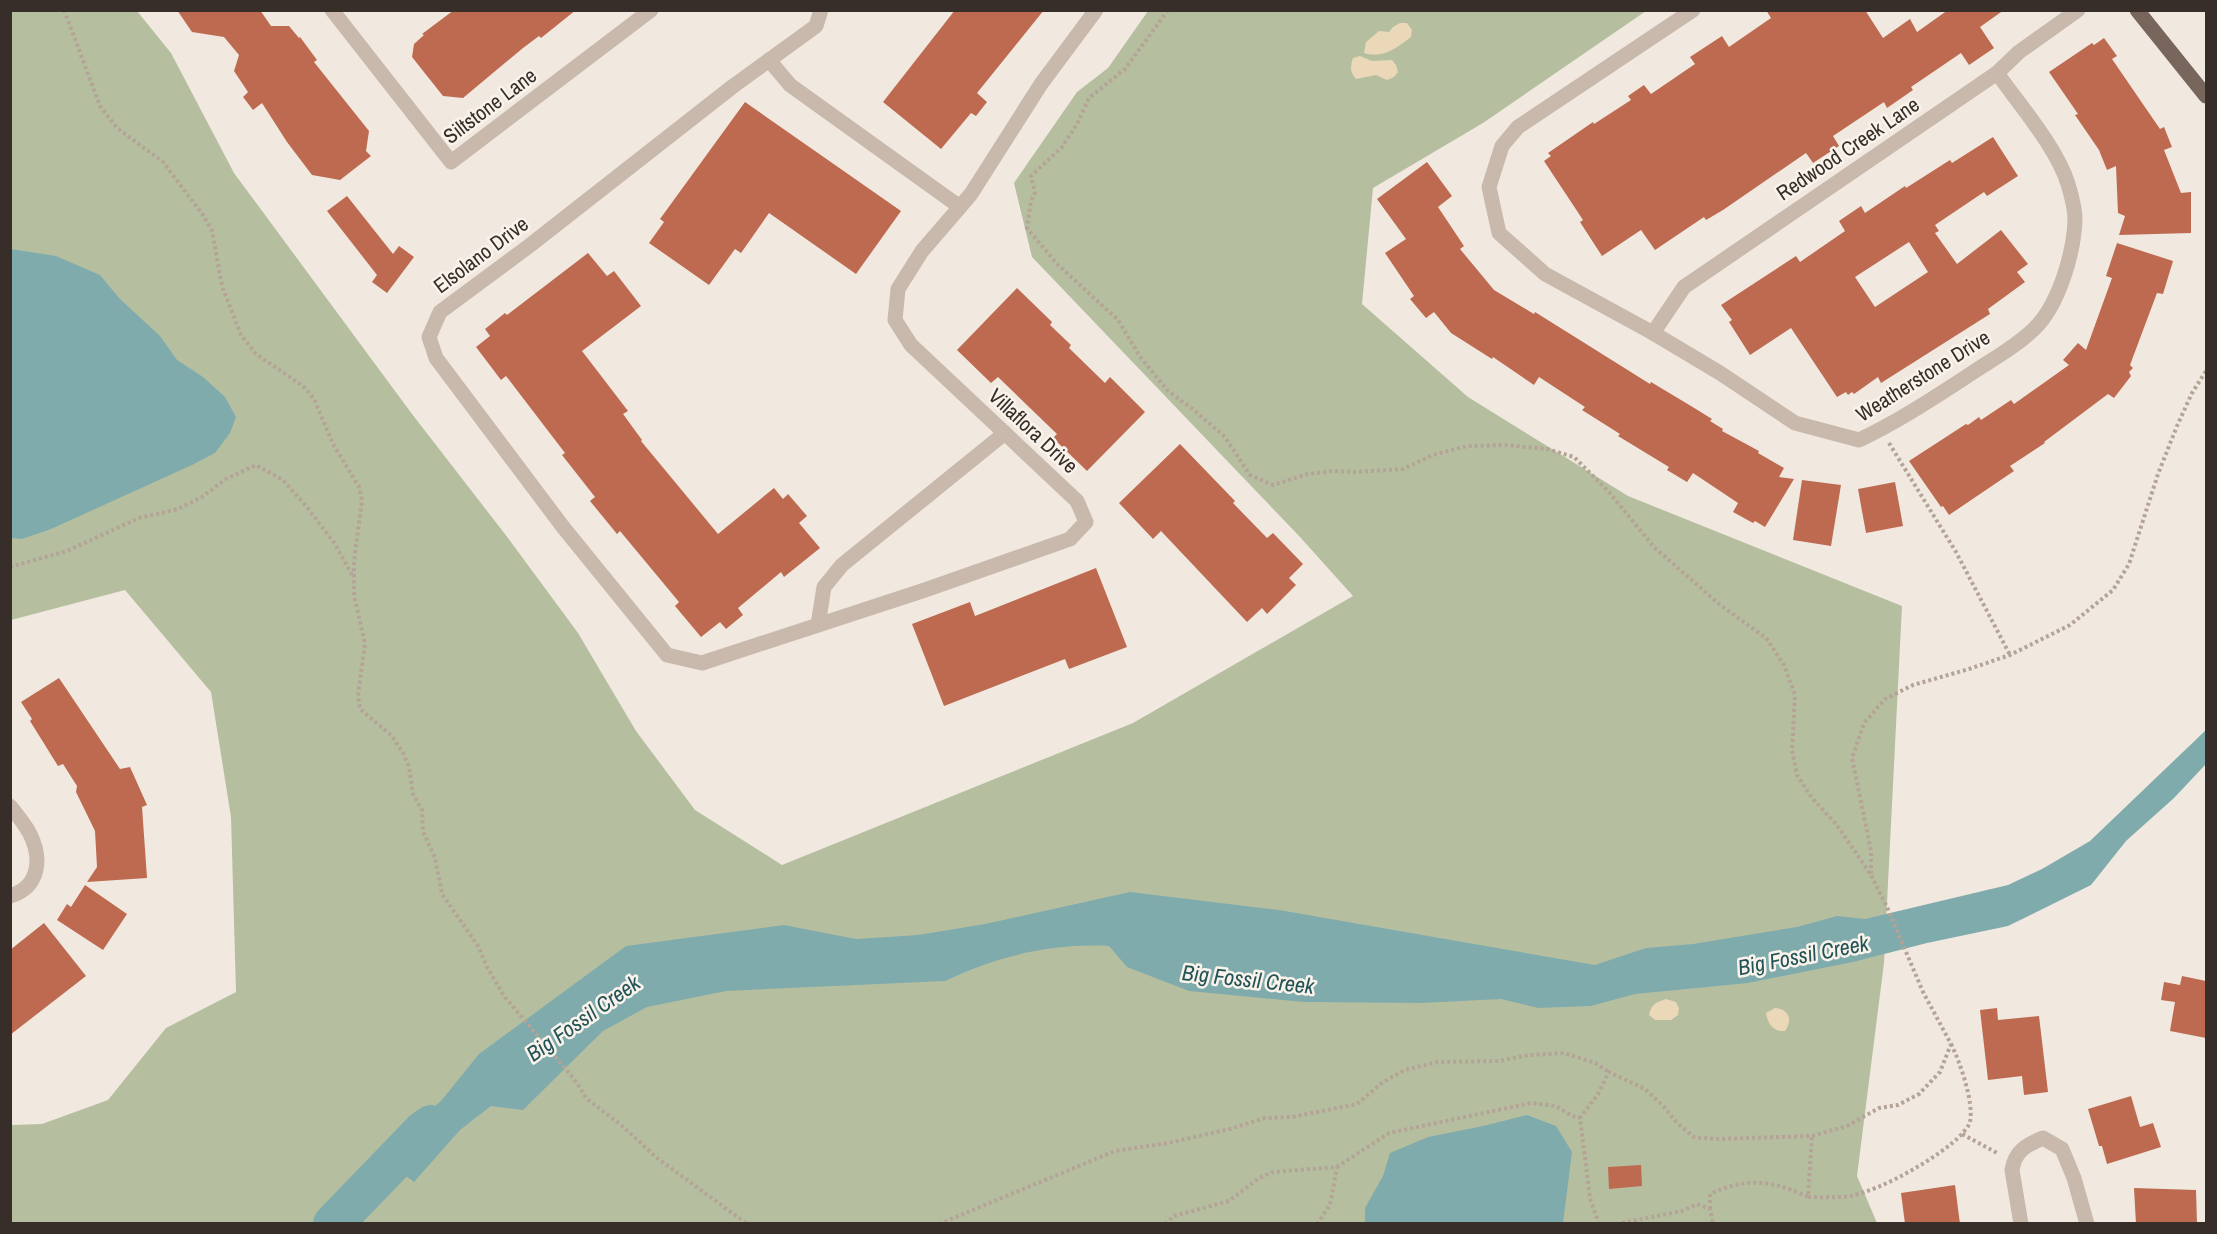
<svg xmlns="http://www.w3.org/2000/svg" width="2217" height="1234" font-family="'Archivo Narrow',sans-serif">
  <rect width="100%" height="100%" fill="#f1e9df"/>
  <polygon fill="#b5bfa0" points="11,11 137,11 171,53 234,173 412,414 508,538 578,633 636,731 695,810 782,865 1133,723 1353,596 1300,537 1032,257 1014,183 1077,92 1108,68 1148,11 1646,11 1483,123 1373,188 1362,304 1468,397 1628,496 1902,606 1884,963 1857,1176 1877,1223 11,1223 11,1125 42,1124 108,1100 166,1028 236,992 231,817 211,692 125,590 11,620"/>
  <g fill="#ead8b9">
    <path d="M1400,23H1407L1412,30L1411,37C1397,48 1382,59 1364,53L1366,42L1379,31L1389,32L1393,27Z"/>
    <path d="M1360,56L1372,61L1392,60L1396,65L1398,72L1394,77L1387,80L1376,75L1356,79C1350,72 1350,67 1353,58Z"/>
    <path d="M1666,999L1676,1002L1679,1008L1678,1015L1671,1020H1655L1649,1015C1652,1003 1656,1003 1666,999Z"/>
    <path d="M1775,1008C1789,1009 1793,1020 1785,1031C1773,1032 1768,1024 1766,1013Z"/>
  </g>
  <g fill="#80abac">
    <polygon points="11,249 56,256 100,275 120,299 160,336 177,360 203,377 225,397 236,417 230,433 215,453 192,465 51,529 22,539 10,538"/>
    <path d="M2206,730V764L2174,798L2126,841L2091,885L2008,926L1927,943L1853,962L1748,983L1635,994L1591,1006L1538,1008L1501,999L1421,1003L1304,1002L1189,991L1127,967L1109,946C1052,943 997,956 945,981L726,991L647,1007L603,1031L523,1110L491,1106L460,1130L414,1182L378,1155L441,1101L479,1054L626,946L784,925L856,939L918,935L985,924L1130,892L1279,910L1595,965L1646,948L1693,944L1797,927L1837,916L1865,919L2008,885L2042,869L2090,841Z"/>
    <polygon points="1527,1115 1556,1126 1572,1152 1563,1223 1365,1223 1365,1208 1383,1176 1390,1153 1428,1137 1483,1126"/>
  </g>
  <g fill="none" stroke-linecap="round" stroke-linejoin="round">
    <polyline stroke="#80abac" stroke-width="40" points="333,1224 423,1131 431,1125"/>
  </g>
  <g fill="#bd6a51" fill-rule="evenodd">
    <polygon points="177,10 260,10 271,26 289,26 299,38 300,37 317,60 314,62 369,131 366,151 371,156 340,180 312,175 287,142 262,103 253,110 243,97 248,92 234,71 239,55 224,37 192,32"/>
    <polygon points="454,10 576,10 541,38 539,36 523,48 463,98 443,96 412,57 414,44 424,35 422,34"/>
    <polygon points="955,10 1044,10 977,93 987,102 976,116 971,113 941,149 883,102"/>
    <polygon points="1766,10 1865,10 1883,38 1910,19 1917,32 1948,10 2004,10 1980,27 1994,48 1969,65 1961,53 1911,87 1913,90 1887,108 1884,102 1833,136 1839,146 1813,163 1806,153 1723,210 1706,220 1704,217 1655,250 1641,230 1602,256 1580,222 1583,220 1544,161 1551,156 1548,153 1593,122 1594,124 1631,100 1628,96 1644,85 1651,94 1695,64 1690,57 1722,36 1729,47 1771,18"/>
    <polygon points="2104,38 2117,56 2112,59 2160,129 2164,127 2172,147 2164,150 2181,193 2191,192 2191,233 2119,235 2125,216 2118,213 2116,166 2107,170 2099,150 2075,115 2078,114 2049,72 2092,43 2094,45"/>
    <polygon points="745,102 901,211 856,274 769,213 741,253 735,249 709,285 649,243 664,222 660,219"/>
    <path d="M1993,137L2018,176L1987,196L1984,192L1935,225L1939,231L1935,233L1957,264L2001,230L2028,264L2017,272L2025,282L1988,309L1990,314L1881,383L1878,377L1854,394L1852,392L1848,395L1846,392L1837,397L1791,328L1750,355L1729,322L1732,320L1721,305L1796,256L1800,262L1845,231L1839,221L1861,206L1865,213L1905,186L1906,188L1950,160L1952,163ZM1909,242L1928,272L1875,307L1855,277Z"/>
    <polygon points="1427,162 1452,196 1438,207 1464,246 1460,249 1494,290 1534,314 1535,312 1650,384 1651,382 1691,406 1712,419 1710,421 1723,429 1722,431 1759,451 1758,453 1784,468 1779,477 1794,479 1765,527 1755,521 1753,523 1733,512 1738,503 1693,473 1687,482 1667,470 1669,467 1618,436 1620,434 1582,410 1585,407 1539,377 1534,385 1493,357 1492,359 1451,333 1434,312 1426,318 1410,299 1414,296 1385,253 1406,239 1377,199"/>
    <polygon points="347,196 393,254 399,246 414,257 387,293 372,282 377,275 327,211"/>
    <polygon points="2117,243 2173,261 2163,294 2157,293 2130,365 2133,368 2129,372 2131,376 2114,398 2108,394 2044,442 2045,443 2010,466 2014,471 1949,515 1943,506 1941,507 1909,461 1966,424 1968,425 1979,417 1981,420 2011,400 2014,404 2069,365 2063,360 2078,343 2086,350 2112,278 2106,276"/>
    <polygon points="588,253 607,276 614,271 641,306 582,351 628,411 623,414 642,440 641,441 718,534 774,488 783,499 788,494 807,516 799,523 820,548 784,577 781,572 738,608 743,615 726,629 720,622 701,637 675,606 679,602 620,531 617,534 590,501 595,497 562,455 565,453 506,376 501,380 476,347 490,336 485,329 505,313 507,315"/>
    <polygon points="1017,288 1052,322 1050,325 1071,345 1069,348 1105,383 1110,377 1145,412 1087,471 1053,438 1057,434 998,377 991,383 957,350"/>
    <polygon points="1180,444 1235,501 1233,503 1267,538 1273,533 1303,564 1289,578 1296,585 1267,614 1262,608 1247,622 1161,531 1153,539 1119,503"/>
    <polygon points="1802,480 1841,485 1831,546 1793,540"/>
    <polygon points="1895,482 1903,526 1866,533 1858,489"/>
    <polygon points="1096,568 1127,647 1069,669 1065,659 944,706 912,624 970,602 975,616"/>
    <polygon points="59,678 120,769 130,767 147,805 142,807 147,878 87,882 97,867 95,831 76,792 77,786 63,764 58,766 30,721 32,719 21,702"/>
    <polygon points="85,885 127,914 103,950 57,920 67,904 71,907"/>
    <polygon points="44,923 86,976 10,1035 10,950"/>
    <polygon points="2182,976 2206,981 2206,1038 2170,1031 2175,1002 2161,1000 2164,982 2180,985"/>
    <polygon points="1997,1008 1998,1020 2039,1016 2048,1092 2024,1095 2022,1076 1988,1080 1980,1010"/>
    <polygon points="2131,1096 2140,1127 2153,1123 2161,1147 2107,1164 2102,1146 2099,1146 2088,1109"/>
    <polygon points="1641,1165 1642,1186 1609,1189 1608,1167"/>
    <polygon points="1955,1185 1960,1224 1905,1224 1901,1193"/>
    <polygon points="2134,1188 2196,1190 2197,1224 2136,1224"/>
  </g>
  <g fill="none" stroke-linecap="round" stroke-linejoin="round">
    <g stroke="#b4a396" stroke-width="4" stroke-dasharray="3 3" stroke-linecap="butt">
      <polyline points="64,10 100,106 117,128 163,162 203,215 212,231 222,286 241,335 256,354 303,386 314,399 333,444 359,487 362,500 354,561 354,596 365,643 358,696 360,709 391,735 403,753 409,767 413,794 422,810 423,831 435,858 442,894 478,946 487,967 504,996 574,1079 587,1099 621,1125 657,1158 747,1224"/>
      <polyline points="1168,10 1125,69 1089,98 1077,124 1062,147 1031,176 1035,193 1031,201 1027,228 1057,264 1118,320 1141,358 1168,391 1194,410 1225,437 1250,475 1273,485 1308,474 1333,471 1354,472 1403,469 1433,455 1467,446 1506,445 1547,449 1574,457 1608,491 1654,547 1719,604 1766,638 1784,665 1795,695 1792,750 1797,775 1812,798 1836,824 1871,875 1887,907 1923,992 1951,1044 1940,1072 1919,1094 1898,1105 1879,1108 1847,1126 1812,1136 1715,1139 1694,1137 1677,1123 1664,1107 1645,1089 1609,1072 1598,1094 1580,1118 1590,1198 1599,1224"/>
      <polyline points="1889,443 1956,552 2010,655"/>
      <polyline points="10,567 67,551 139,518 178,509 202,497 226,479 256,465 283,480 306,506 335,544 353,577"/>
      <polyline points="1871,874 1871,851 1852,758 1864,723 1885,699 1913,685 1969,669 2010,655 2070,625 2113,590 2129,564 2158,474 2177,426 2192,393 2206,371"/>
      <path d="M1951,1044C1960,1062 1974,1102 1970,1122C1969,1126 1965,1130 1962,1134L1999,1154"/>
      <path d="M1808,1197C1822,1197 1837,1198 1850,1196C1882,1190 1940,1157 1962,1134"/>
      <path d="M1710,1209V1194C1747,1177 1772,1180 1808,1197L1812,1136"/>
      <polyline points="939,1224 1115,1151 1168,1143 1230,1129 1265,1118 1292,1117 1357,1104 1383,1082 1405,1070 1437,1062 1499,1061 1529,1055 1564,1053 1595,1063 1609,1072"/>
      <polyline points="1165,1224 1174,1216 1229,1201 1259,1178 1273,1172 1337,1167 1389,1133 1531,1103 1556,1106 1572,1116 1580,1118"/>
      <polyline points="1317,1224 1330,1205 1337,1167"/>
      <polyline points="1616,1224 1682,1211 1697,1204 1710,1209 1713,1224"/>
    </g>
    <g stroke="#c9b9ac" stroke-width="15">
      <polyline points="332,10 451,162 651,10"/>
      <polyline points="821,10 816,26 732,87 529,246 440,312 429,337 436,358 563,527 667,655 702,663 925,590 1070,539 1086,522 1077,501 911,345 895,320 898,289 922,251 971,194 1041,84 1096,10"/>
      <path d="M1693,10L1518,127L1502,146L1489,187L1499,233L1545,274L1653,333L1720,373L1795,423L1859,440C1899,421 1935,397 1972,373C1993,359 2017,346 2035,328C2059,304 2074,253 2075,219C2075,209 2071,194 2068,184C2057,148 2019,104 1997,73"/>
      <polyline points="769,60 790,85 960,207"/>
      <polyline points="1653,333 1684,287 1997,73 2019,52 2078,10"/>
      <polyline points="818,625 824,587 842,565 1005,433"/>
      <path d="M10,806C17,815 25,824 30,834C42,858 40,887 10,896"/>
      <path d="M2021,1224L2012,1170C2015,1151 2026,1145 2043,1138L2062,1149L2074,1178L2087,1224"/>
    </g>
    <polyline stroke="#78655c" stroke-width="15" points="2137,10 2206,96"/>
  </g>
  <g text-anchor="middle" stroke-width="5" stroke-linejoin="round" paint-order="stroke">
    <g font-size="21" fill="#372e2a" stroke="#f9f3eb">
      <text transform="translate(490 106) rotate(-37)" y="7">Siltstone Lane</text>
      <text transform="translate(1848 149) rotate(-34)" y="7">Redwood Creek Lane</text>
      <text transform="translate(481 255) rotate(-37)" y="7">Elsolano Drive</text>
      <text transform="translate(1923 376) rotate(-32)" y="7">Weatherstone Drive</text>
      <text transform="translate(1033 431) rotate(43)" y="7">Villaflora Drive</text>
    </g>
    <g font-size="22" font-style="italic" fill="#225356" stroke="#f9f3eb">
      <text transform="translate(1803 955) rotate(-11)" y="8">Big Fossil Creek</text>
      <text transform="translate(1248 979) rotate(6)" y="8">Big Fossil Creek</text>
      <text transform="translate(583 1018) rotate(-35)" y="8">Big Fossil Creek</text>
    </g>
  </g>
  <rect width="2217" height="1234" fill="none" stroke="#372e2a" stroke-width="24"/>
</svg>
